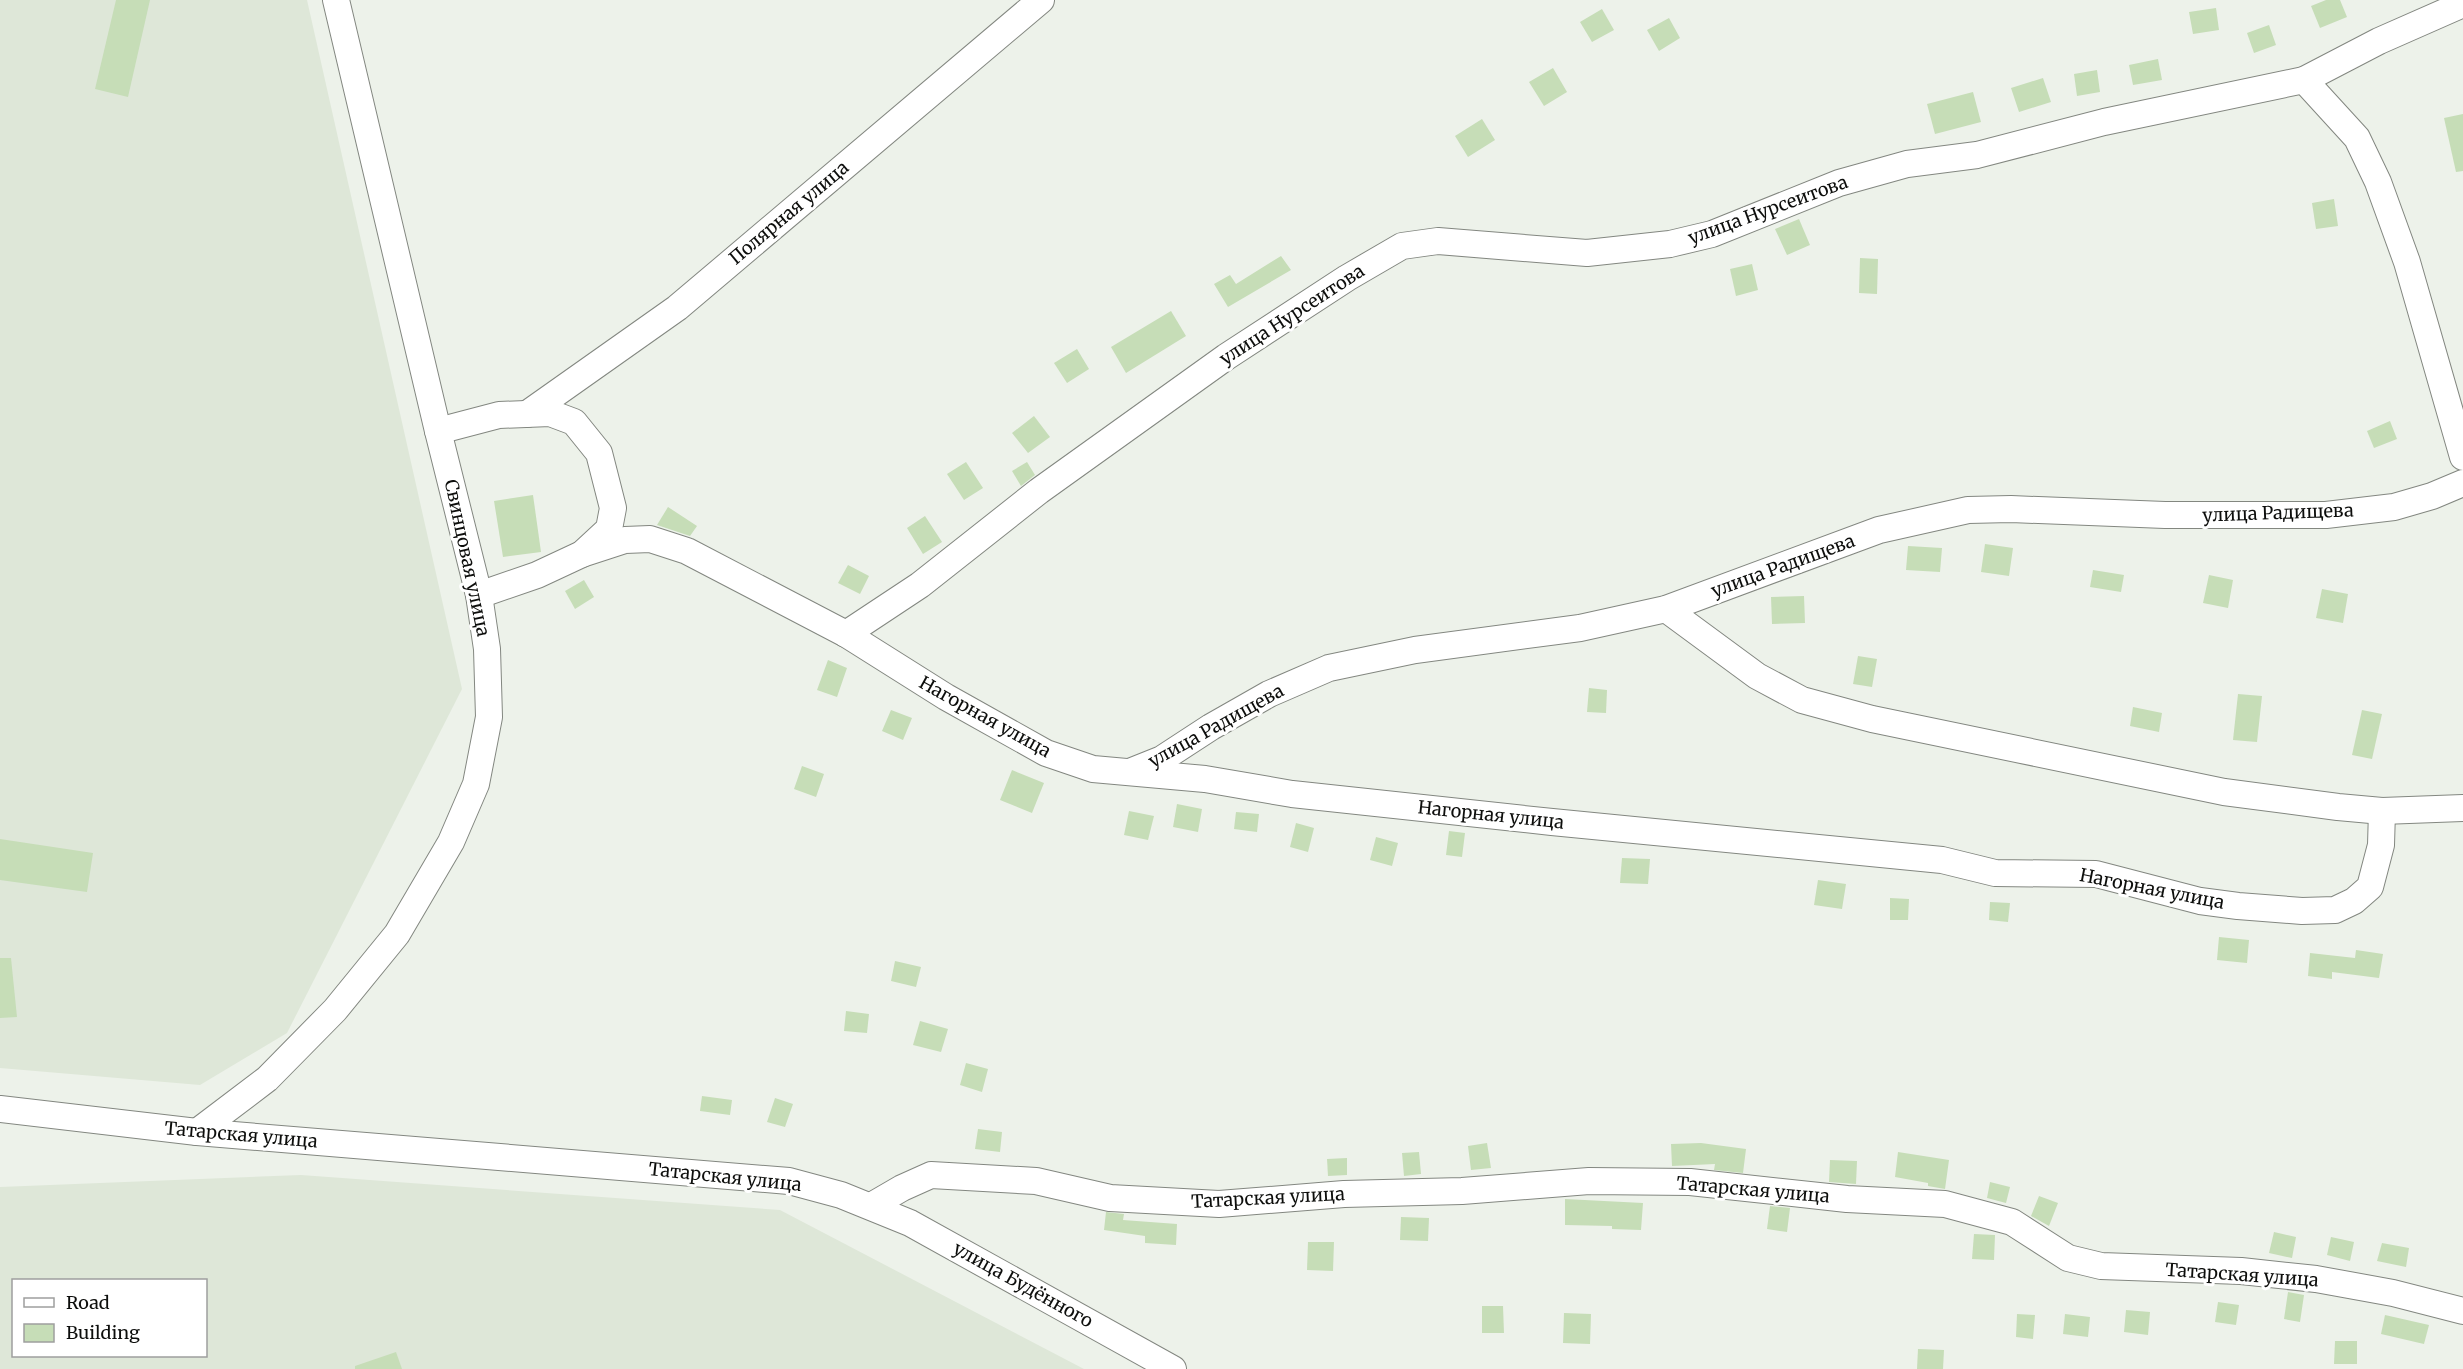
<svg xmlns="http://www.w3.org/2000/svg" width="2463" height="1369" font-family="Merriweather,serif">
  <rect width="100%" height="100%" fill="#edf2ea"/>
  <g fill="#dee7d8" fill-rule="evenodd">
    <polygon points="0,0 307,0 462,689 287,1033 200,1085 0,1068"/>
    <path d="M301,1175L780,1210L1084,1369H0V1187ZM14,1280H206V1356H14Z"/>
  </g>
  <g fill="#c6ddb7">
    <polygon points="116,0 150,0 128,97 95,89"/>
    <polygon points="2326,0 2340,0 2347,17 2320,28 2311,6"/>
    <polygon points="2216,8 2219,30 2193,34 2189,12"/>
    <polygon points="1602,9 1614,30 1592,42 1580,22"/>
    <polygon points="1669,18 1680,38 1659,51 1647,30"/>
    <polygon points="2269,25 2276,45 2254,53 2247,33"/>
    <polygon points="2158,59 2162,80 2133,85 2129,65"/>
    <polygon points="1553,68 1567,92 1544,106 1529,82"/>
    <polygon points="2097,70 2100,92 2077,96 2074,74"/>
    <polygon points="2043,78 2051,102 2019,112 2011,88"/>
    <polygon points="1973,92 1981,122 1935,134 1927,104"/>
    <polygon points="2463,114 2463,171 2456,172 2444,118"/>
    <polygon points="1482,119 1495,140 1468,157 1455,136"/>
    <polygon points="2334,199 2338,226 2316,229 2312,203"/>
    <polygon points="1799,219 1810,245 1787,255 1775,229"/>
    <polygon points="1281,256 1291,270 1228,307 1214,284 1230,275 1236,284"/>
    <polygon points="1860,258 1878,259 1877,294 1859,293"/>
    <polygon points="1752,264 1758,290 1736,296 1730,269"/>
    <polygon points="1171,311 1186,336 1126,373 1111,347"/>
    <polygon points="1077,349 1089,369 1067,383 1054,363"/>
    <polygon points="1034,416 1050,437 1028,453 1012,433"/>
    <polygon points="2390,421 2397,439 2374,448 2367,431"/>
    <polygon points="966,462 983,488 964,500 947,474"/>
    <polygon points="1027,462 1035,475 1021,486 1012,471"/>
    <polygon points="533,495 541,552 503,557 494,501"/>
    <polygon points="668,507 697,526 690,536 657,525"/>
    <polygon points="925,516 942,542 923,554 907,528"/>
    <polygon points="1985,544 2013,548 2009,576 1981,572"/>
    <polygon points="1908,546 1942,548 1940,572 1906,570"/>
    <polygon points="848,565 869,576 860,594 838,583"/>
    <polygon points="2093,570 2124,575 2121,592 2090,587"/>
    <polygon points="2209,575 2233,580 2228,608 2203,603"/>
    <polygon points="584,580 594,597 575,609 565,591"/>
    <polygon points="2322,589 2348,594 2343,623 2316,618"/>
    <polygon points="1804,596 1805,623 1772,624 1771,597"/>
    <polygon points="1858,656 1877,659 1872,687 1853,684"/>
    <polygon points="828,660 847,668 837,697 817,690"/>
    <polygon points="1589,688 1607,690 1606,713 1587,712"/>
    <polygon points="2238,694 2262,696 2257,742 2233,740"/>
    <polygon points="2133,707 2162,713 2159,732 2130,726"/>
    <polygon points="891,710 912,718 903,740 882,731"/>
    <polygon points="2362,710 2382,714 2372,759 2352,755"/>
    <polygon points="802,766 824,774 816,797 794,789"/>
    <polygon points="1012,770 1044,783 1032,813 1000,800"/>
    <polygon points="1177,804 1202,809 1198,832 1173,827"/>
    <polygon points="1129,811 1154,816 1148,840 1124,835"/>
    <polygon points="1236,812 1259,814 1257,832 1234,829"/>
    <polygon points="1296,823 1314,828 1308,852 1290,847"/>
    <polygon points="1449,831 1465,833 1462,857 1446,855"/>
    <polygon points="1376,837 1398,843 1392,866 1370,860"/>
    <polygon points="0,839 93,853 87,892 0,880"/>
    <polygon points="1622,858 1650,859 1648,884 1620,883"/>
    <polygon points="1818,880 1846,884 1842,909 1814,905"/>
    <polygon points="1890,898 1909,899 1908,920 1890,920"/>
    <polygon points="1990,902 2010,903 2008,922 1989,920"/>
    <polygon points="2219,937 2249,940 2247,963 2217,960"/>
    <polygon points="2356,950 2383,954 2379,978 2332,972 2332,979 2308,976 2310,953 2355,958"/>
    <polygon points="0,958 11,958 17,1017 0,1018"/>
    <polygon points="895,961 921,967 916,987 891,981"/>
    <polygon points="846,1011 869,1014 867,1033 844,1031"/>
    <polygon points="920,1021 948,1029 941,1052 913,1045"/>
    <polygon points="966,1063 988,1069 982,1092 960,1085"/>
    <polygon points="702,1096 732,1100 730,1115 700,1111"/>
    <polygon points="775,1098 793,1104 785,1127 767,1122"/>
    <polygon points="978,1129 1002,1132 1000,1152 975,1149"/>
    <polygon points="1487,1143 1491,1168 1471,1170 1468,1146"/>
    <polygon points="1701,1143 1746,1149 1743,1173 1714,1170 1715,1164 1672,1166 1671,1144"/>
    <polygon points="1419,1152 1421,1174 1404,1176 1402,1153"/>
    <polygon points="1898,1152 1949,1160 1945,1189 1928,1186 1928,1183 1895,1177"/>
    <polygon points="1347,1158 1347,1175 1328,1176 1327,1159"/>
    <polygon points="1830,1160 1857,1161 1856,1184 1829,1182"/>
    <polygon points="1990,1182 2010,1187 2006,1203 1987,1198"/>
    <polygon points="2039,1196 2058,1203 2049,1226 2031,1216"/>
    <polygon points="1565,1199 1643,1203 1641,1230 1612,1229 1612,1226 1565,1225"/>
    <polygon points="1770,1206 1790,1208 1787,1232 1767,1229"/>
    <polygon points="1106,1212 1124,1214 1123,1220 1177,1224 1176,1245 1145,1243 1145,1236 1104,1230"/>
    <polygon points="1401,1217 1429,1218 1428,1241 1400,1240"/>
    <polygon points="2274,1232 2296,1237 2292,1258 2269,1253"/>
    <polygon points="1974,1234 1995,1235 1994,1260 1972,1259"/>
    <polygon points="2331,1237 2354,1242 2350,1261 2327,1255"/>
    <polygon points="1308,1242 1334,1242 1333,1271 1307,1270"/>
    <polygon points="2382,1243 2409,1248 2406,1267 2377,1261"/>
    <polygon points="2288,1292 2304,1295 2300,1322 2284,1319"/>
    <polygon points="2218,1302 2239,1305 2236,1325 2215,1322"/>
    <polygon points="1482,1306 1503,1306 1504,1333 1482,1333"/>
    <polygon points="2126,1310 2150,1312 2148,1335 2124,1332"/>
    <polygon points="1564,1313 1591,1314 1590,1344 1563,1343"/>
    <polygon points="2017,1314 2035,1315 2033,1339 2016,1337"/>
    <polygon points="2065,1314 2090,1317 2088,1337 2063,1334"/>
    <polygon points="2385,1315 2429,1325 2424,1344 2381,1334"/>
    <polygon points="2335,1341 2357,1341 2357,1364 2334,1364"/>
    <polygon points="1918,1349 1944,1350 1943,1369 1917,1369"/>
    <polygon points="396,1352 402,1369 355,1369 355,1366"/>
  </g>
  <g fill="none" stroke-linecap="round" stroke-linejoin="round">
    <defs>
      <g id="minor">
        <polyline points="2304,80 2357,138 2378,182 2407,262 2463,457"/>
        <polyline points="527,414 677,308 1041,0"/>
        <polyline points="438,431 499,415 550,413 574,422 599,453 613,508 609,529 582,554 537,575 479,595"/>
        <polyline points="582,554 625,540 650,539 687,551 846,634 946,697 1046,753 1093,769 1205,779 1292,794 1552,822 1942,860 1995,873 2096,874 2200,901 2238,906 2302,911 2335,910 2354,901 2370,887 2381,845 2382,811"/>
        <polyline points="1666,609 1757,676 1802,700 1872,719 2224,792 2338,807 2382,811 2463,808"/>
        <polyline points="846,634 920,585 1039,491 1226,357 1347,278 1402,246 1438,241 1587,253 1670,244 1712,234 1839,183 1907,164 1977,155 2104,122 2304,80 2379,41 2463,4"/>
        <polyline points="1132,771 1162,759 1211,727 1269,694 1329,668 1415,650 1580,628 1666,609 1879,530 1968,510 2011,509 2165,515 2326,515 2394,507 2432,496 2463,483"/>
        <polyline points="0,1109 197,1132 789,1181 841,1195 910,1223 1173,1369"/>
        <polyline points="197,1132 267,1079 335,1010 397,934 451,842 476,784 489,717 487,649 479,595 438,431 336,0"/>
        <polyline points="871,1206 902,1188 931,1175 1036,1181 1110,1198 1219,1204 1344,1194 1462,1191 1589,1181 1690,1182 1847,1199 1945,1204 2012,1222 2068,1258 2101,1266 2241,1271 2316,1279 2393,1293 2463,1311"/>
      </g>
    </defs>
    <use href="#minor" stroke="#838780" stroke-width="28"/>
    <use href="#minor" stroke="#fff" stroke-width="26"/>
  </g>
  <g text-anchor="middle" stroke-width="6" stroke-linejoin="round" paint-order="stroke">
    <g font-size="18" fill="#0d0e0c" stroke="#fff">
      <text transform="translate(1768 210) rotate(-20)" y="6">улица Нурсеитова</text>
      <text transform="translate(789 213) rotate(-40)" y="6">Полярная улица</text>
      <text transform="translate(1292 315) rotate(-33)" y="6">улица Нурсеитова</text>
      <text transform="translate(2278 513) rotate(-2)" y="6">улица Радищева</text>
      <text transform="translate(467 558) rotate(78)" y="6">Свинцовая улица</text>
      <text transform="translate(1783 566) rotate(-20)" y="6">улица Радищева</text>
      <text transform="translate(985 717) rotate(29)" y="6">Нагорная улица</text>
      <text transform="translate(1216 726) rotate(-29)" y="6">улица Радищева</text>
      <text transform="translate(1491 815) rotate(6)" y="6">Нагорная улица</text>
      <text transform="translate(2152 889) rotate(11)" y="6">Нагорная улица</text>
      <text transform="translate(241 1135) rotate(5)" y="6">Татарская улица</text>
      <text transform="translate(725 1177) rotate(6)" y="6">Татарская улица</text>
      <text transform="translate(1753 1190) rotate(5)" y="6">Татарская улица</text>
      <text transform="translate(1268 1198) rotate(-3)" y="6">Татарская улица</text>
      <text transform="translate(2242 1275) rotate(4)" y="6">Татарская улица</text>
      <text transform="translate(1023 1285) rotate(29)" y="6">улица Будённого</text>
    </g>
  </g>
  <rect x="12" y="1279" width="195" height="78" fill="#ffffff" stroke="#9e9f9e" stroke-width="1.5"/>
  <rect x="24" y="1298" width="30" height="9" fill="#ffffff" stroke="#9e9f9e" stroke-width="1.5"/>
  <text x="66" y="1309" font-size="18" fill="#0d0e0c">Road</text>
  <rect x="24" y="1324" width="30" height="18" fill="#c6ddb7" stroke="#9e9f9e" stroke-width="1.5"/>
  <text x="66" y="1339" font-size="18" fill="#0d0e0c">Building</text>
</svg>
